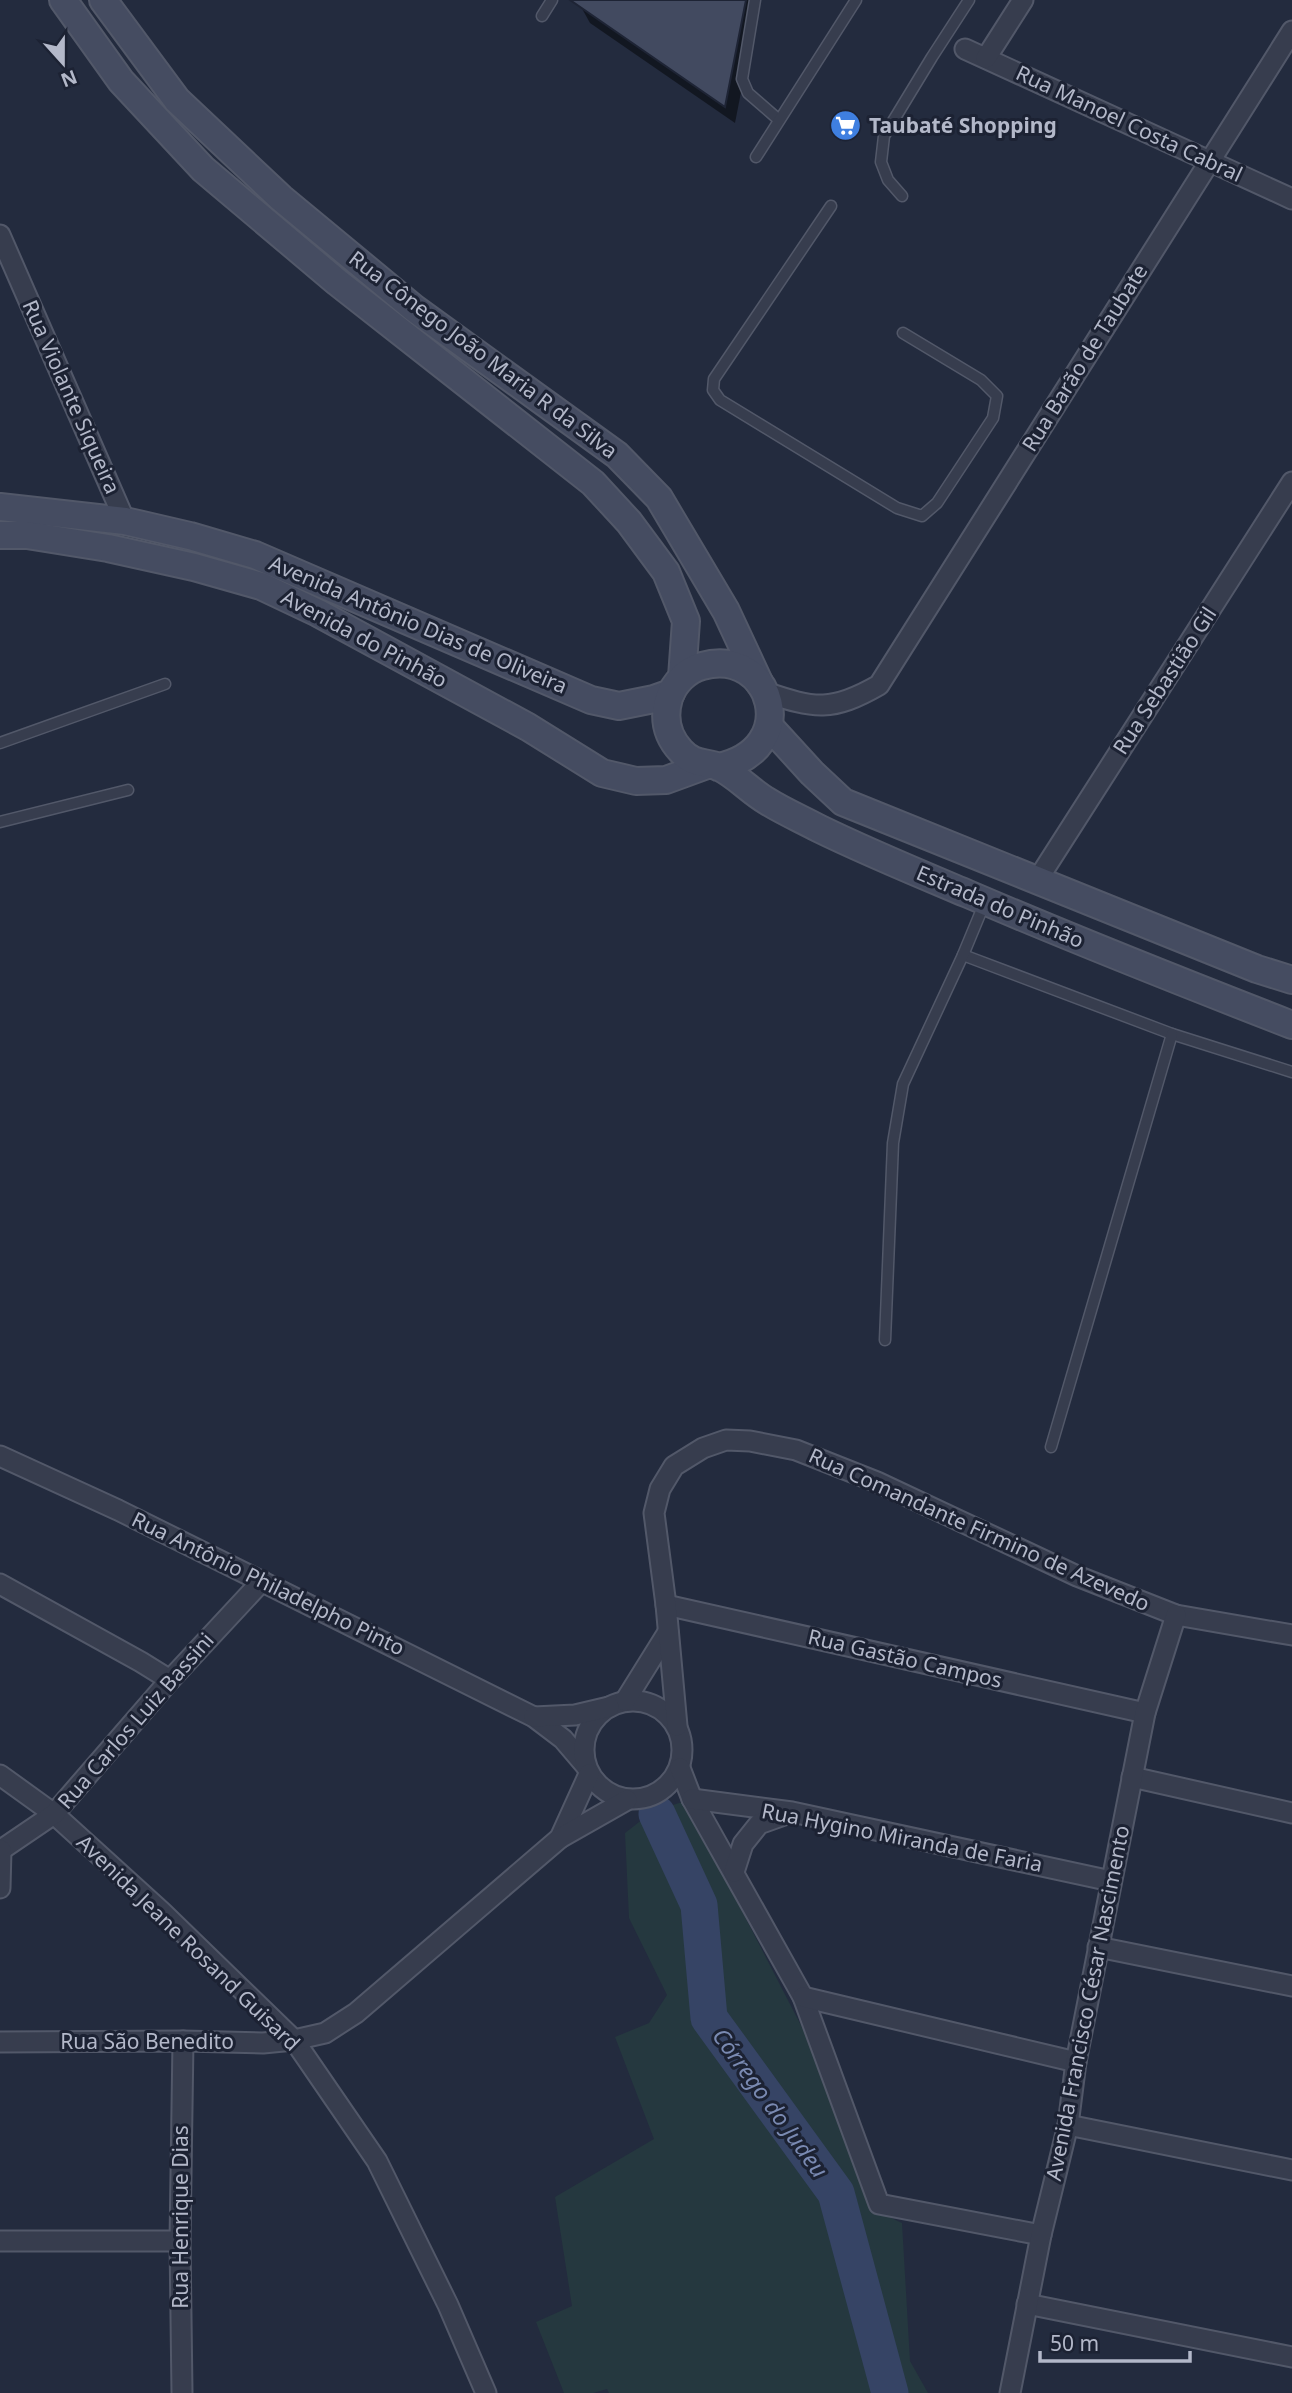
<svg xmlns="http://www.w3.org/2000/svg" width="1292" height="2393" font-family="'Noto Sans',sans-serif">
  <rect width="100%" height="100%" fill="#232b3e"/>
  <polygon fill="#25383f" points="685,1801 807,2037 876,2211 902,2223 910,2361 928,2393 609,2393 607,2389 593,2393 564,2393 536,2322 572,2306 555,2197 654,2139 615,2037 649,2023 667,1995 629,1918 625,1833 652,1812"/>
  <polygon fill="#0007" points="584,0 759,0 735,123 590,23 580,5"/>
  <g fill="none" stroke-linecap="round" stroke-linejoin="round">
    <polyline stroke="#364465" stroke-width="37" points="657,1814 699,1905 709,2018 836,2193 890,2393"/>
  </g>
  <polygon fill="#424a60" stroke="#1e2435" stroke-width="2" points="570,0 746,0 725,107"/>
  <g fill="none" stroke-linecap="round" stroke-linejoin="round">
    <defs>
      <g id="lane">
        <polyline points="755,0 742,79 748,93 779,120"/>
        <polyline points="542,16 552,0"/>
        <polyline points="756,157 856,0"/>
        <polyline points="902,196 888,180 881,162 884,136 932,57 969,0"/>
        <polyline points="831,206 714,379 713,390 720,400 897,508 922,516 937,503 993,418 997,396 981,380 903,333"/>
        <polyline points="0,743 165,684"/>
        <polyline points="0,822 128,790"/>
        <polyline points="963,955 1172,1034 1292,1072"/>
        <polyline points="885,1340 893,1143 903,1084 963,955 985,902"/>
        <polyline points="1051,1447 1172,1034"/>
      </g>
      <g id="street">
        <polyline points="965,49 1292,199"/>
        <polyline points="986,58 1023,0"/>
        <polyline points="0,235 125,521"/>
        <path d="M765,692C815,709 832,712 879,685L1292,31"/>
        <polyline points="1038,879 1292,482"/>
        <polyline points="0,1456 118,1510 534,1717 563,1739 586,1766"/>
        <polyline points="0,1584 141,1662 170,1680"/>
        <polyline points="666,1605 1145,1713"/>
        <circle cx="633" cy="1750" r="49"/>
        <polyline points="625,1701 668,1632"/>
        <polyline points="534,1717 575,1715 609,1707"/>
        <polyline points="677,1726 666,1605 654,1513 660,1489 674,1466 703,1448 726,1440 750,1441 796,1450 877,1482 1077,1576 1176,1615 1292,1635"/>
        <polyline points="680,1768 692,1799 803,1997 879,2204 1041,2235"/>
        <polyline points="0,1775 54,1814 162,1912 294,2040 377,2161 448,2305 486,2393"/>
        <polyline points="1132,1777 1292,1813"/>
        <polyline points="692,1799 792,1812 1111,1881"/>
        <polyline points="560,1838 589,1774"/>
        <polyline points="1,1850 54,1814 170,1680 262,1581"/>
        <polyline points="734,1872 743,1844 759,1824 787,1814"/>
        <polyline points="0,1888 1,1850"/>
        <polyline points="1098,1947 1292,1986"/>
        <polyline points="803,1997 1076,2062"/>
        <polyline points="0,2042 183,2041 263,2043 294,2040 325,2033 356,2013 560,1838 627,1800"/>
        <polyline points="1068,2125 1292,2170"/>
        <polyline points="0,2241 180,2241"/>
        <polyline points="1027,2304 1292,2357"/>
        <polyline points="182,2393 180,2241 183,2041"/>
        <polyline points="1010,2393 1041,2235 1068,2125 1076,2062 1145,1713 1176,1615"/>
      </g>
      <g id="secondary">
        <polyline points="63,0 121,81 203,169 337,282 593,483 629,522 666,572 686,621 682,677"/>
        <polyline points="103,0 177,100 281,198 415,309 617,455 659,498 726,611 760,684"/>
        <polyline points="0,507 125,521 190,536 255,555 591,700 619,706 654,699 671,693"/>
        <polyline points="0,535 27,535 108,548 194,567 261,586 318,613 528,727 602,773 636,781 666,780 707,765"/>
        <polyline points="769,726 812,773 843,802 1257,969 1292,980"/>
        <path d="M718,767C803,750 773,646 702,666C687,670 674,683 669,698C663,718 667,736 681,751C695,766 705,761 719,767C736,775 750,791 767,801C783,811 801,819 818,828C867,852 918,873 968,894C1075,940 1184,983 1292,1025"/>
      </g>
    </defs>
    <use href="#lane" stroke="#525869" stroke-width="13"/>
    <use href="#street" stroke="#525869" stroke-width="23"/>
    <use href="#secondary" stroke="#525869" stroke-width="30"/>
    <use href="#lane" stroke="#373d4e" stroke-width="10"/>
    <use href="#street" stroke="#373d4e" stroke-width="19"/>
    <use href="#secondary" stroke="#454c61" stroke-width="26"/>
  </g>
  <defs>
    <symbol id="supermarket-disc" viewBox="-11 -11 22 22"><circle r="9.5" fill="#3f7fe0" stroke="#1c2233"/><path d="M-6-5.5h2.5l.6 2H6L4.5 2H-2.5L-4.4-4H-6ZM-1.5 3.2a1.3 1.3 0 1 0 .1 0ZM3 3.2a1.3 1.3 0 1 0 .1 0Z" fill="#fff"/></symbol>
  </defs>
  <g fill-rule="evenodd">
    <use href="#supermarket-disc" x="828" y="108" width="35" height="35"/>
  </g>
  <g text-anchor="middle" stroke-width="6" stroke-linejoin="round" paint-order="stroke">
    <g font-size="21" fill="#b3b8c9" stroke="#1c2233">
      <text transform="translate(1129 124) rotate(25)" y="7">Rua Manoel Costa Cabral</text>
      <text transform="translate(483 355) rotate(37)" y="7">Rua Cônego João Maria R da Silva</text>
      <text transform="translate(1085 358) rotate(-58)" y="7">Rua Barão de Taubate</text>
      <text transform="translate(71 397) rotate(66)" y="7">Rua Violante Siqueira</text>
      <text transform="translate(418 625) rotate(23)" y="7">Avenida Antônio Dias de Oliveira</text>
      <text transform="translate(364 639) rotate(28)" y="7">Avenida do Pinhão</text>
      <text transform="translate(1165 681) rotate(-57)" y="7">Rua Sebastião Gil</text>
      <text transform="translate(1000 907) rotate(23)" y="7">Estrada do Pinhão</text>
      <text transform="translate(979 1530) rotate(24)" y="7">Rua Comandante Firmino de Azevedo</text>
      <text transform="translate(268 1584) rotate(26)" y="7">Rua Antônio Philadelpho Pinto</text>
      <text transform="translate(905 1659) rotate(13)" y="7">Rua Gastão Campos</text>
      <text transform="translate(136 1721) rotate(-49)" y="7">Rua Carlos Luiz Bassini</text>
      <text transform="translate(902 1838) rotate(11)" y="7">Rua Hygino Miranda de Faria</text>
      <text transform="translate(188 1943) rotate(44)" y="7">Avenida Jeane Rosand Guisard</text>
      <text transform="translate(1088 2003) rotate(-79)" y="7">Avenida Francisco César Nascimento</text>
      <text x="147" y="2049">Rua São Benedito</text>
      <text transform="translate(181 2217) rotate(-90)" y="7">Rua Henrique Dias</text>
    </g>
    <g font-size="21" font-weight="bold" fill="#b3b8c9" stroke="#1c2233" text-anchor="start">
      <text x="869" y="133">Taubaté Shopping</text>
    </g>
    <g font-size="23" font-style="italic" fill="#7a8ab2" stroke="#1c2233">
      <text transform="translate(770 2103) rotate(54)" y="8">Córrego do Judeu</text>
    </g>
  </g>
  <g transform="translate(63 63) rotate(159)" stroke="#1c2233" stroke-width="5" paint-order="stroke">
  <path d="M0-5L12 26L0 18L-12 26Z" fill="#b3b8c9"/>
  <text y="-10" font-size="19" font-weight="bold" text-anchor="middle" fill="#b3b8c9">N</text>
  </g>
  <path d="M1040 2351v10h150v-10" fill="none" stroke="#b3b8c9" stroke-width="3.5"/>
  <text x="1050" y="2351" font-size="21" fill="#b3b8c9" stroke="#1c2233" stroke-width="5" paint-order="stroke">50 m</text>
</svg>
